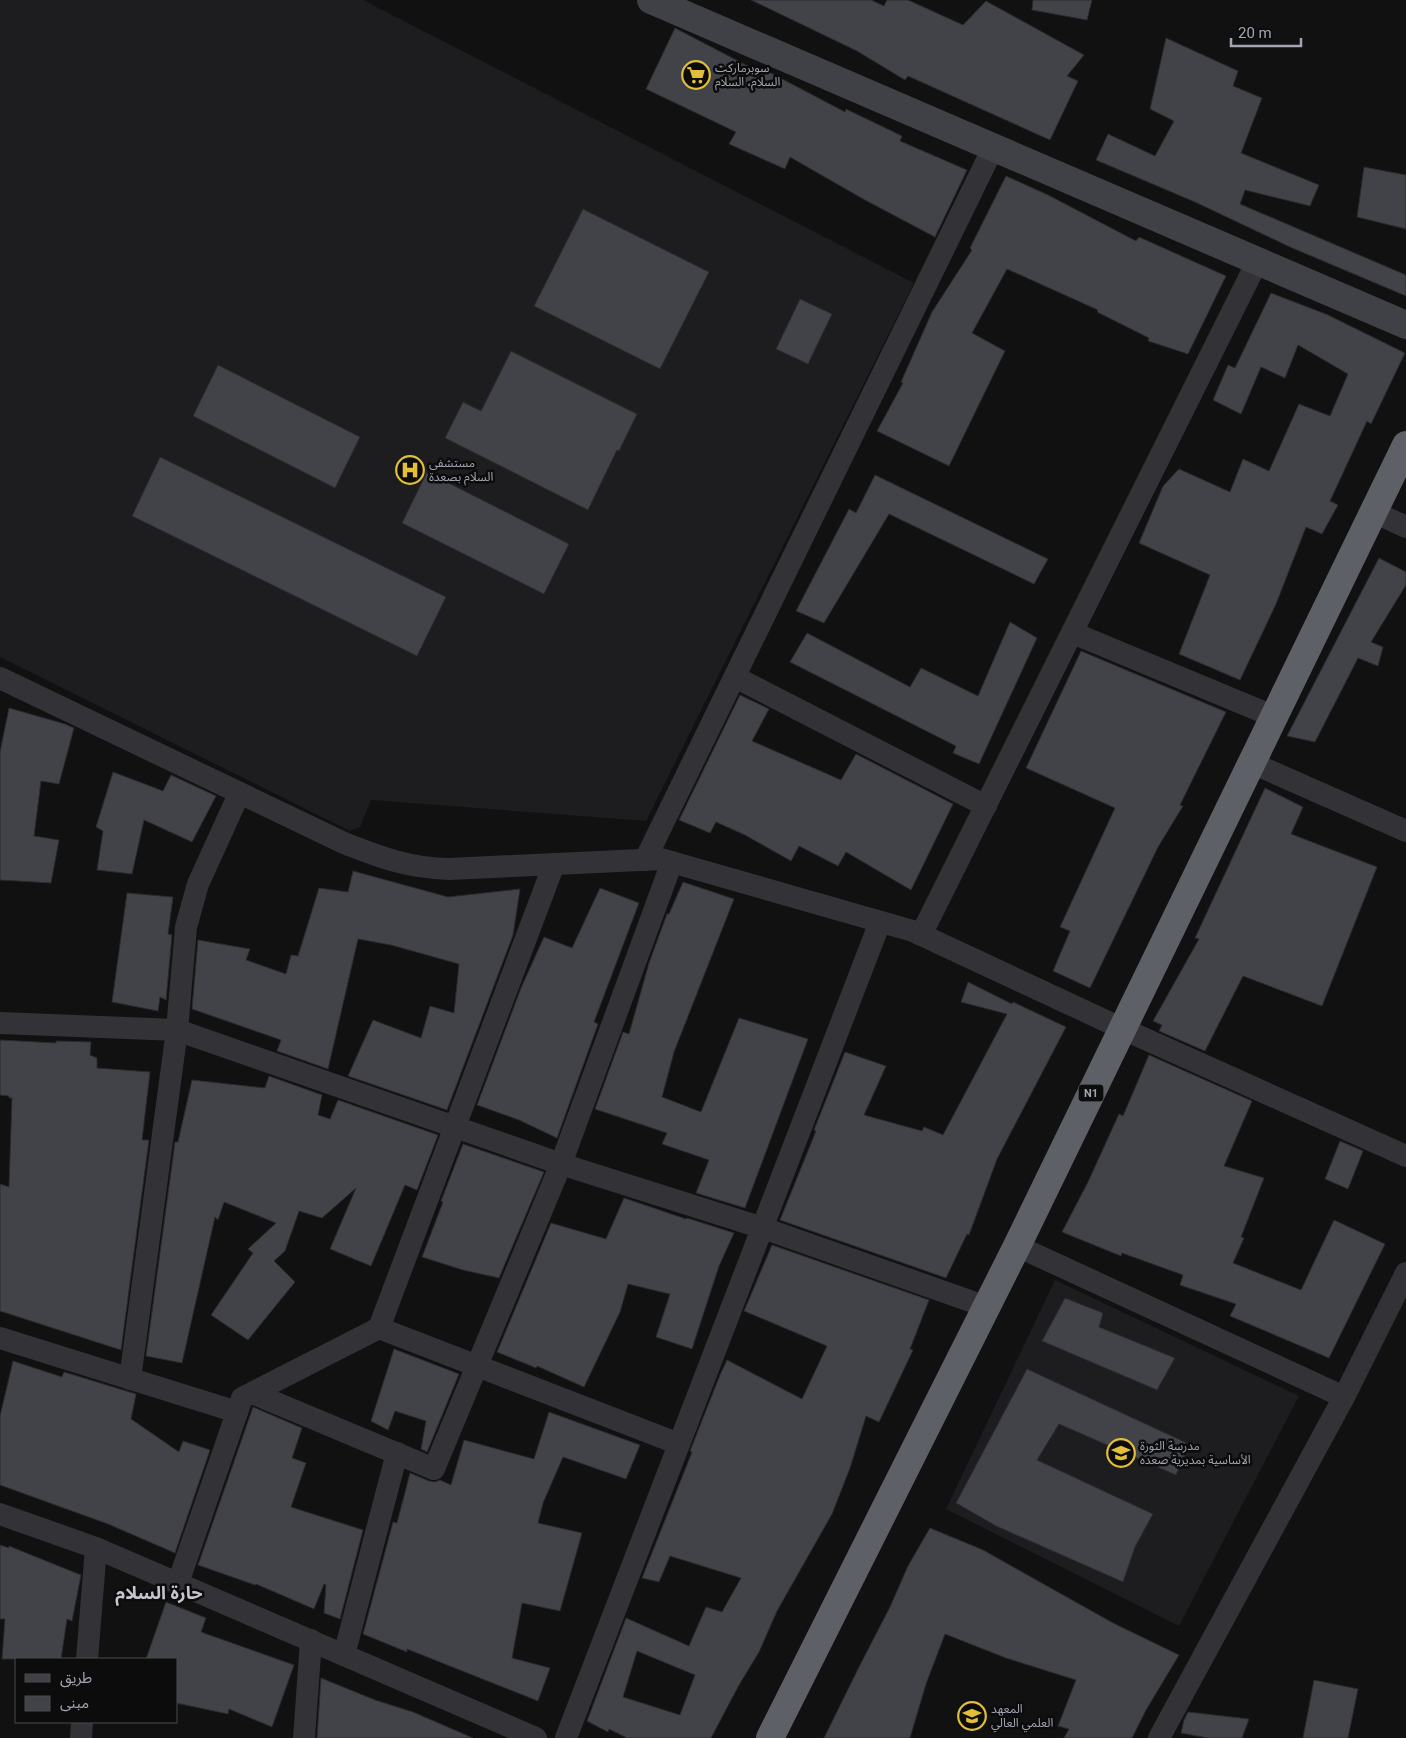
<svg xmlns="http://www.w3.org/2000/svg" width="1406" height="1738" font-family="Roboto,'Noto Sans Arabic',sans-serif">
  <rect width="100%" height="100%" fill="#111112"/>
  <g fill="#1d1d1f">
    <polygon points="0,0 363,0 914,283 646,821 371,800 360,827 350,831 0,657"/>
    <polygon points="1055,1280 1299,1396 1179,1626 946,1509"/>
  </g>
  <g fill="#424348" stroke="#2b2b2e" fill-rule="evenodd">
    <polygon points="751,0 871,0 884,6 887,0 908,0 963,25 986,1 1084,55 1067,76 1078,81 1050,140 908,76 905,80 857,51"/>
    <polygon points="1033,0 1092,0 1087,20 1032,10"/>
    <polygon points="675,28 765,75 767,71 845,112 846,109 902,136 900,141 967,170 935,237 865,200 790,157 785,169 729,144 736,132 646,89"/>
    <polygon points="1166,38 1238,71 1233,86 1262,98 1241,153 1319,185 1310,206 1245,190 1240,204 1406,275 1406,296 1290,247 1195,202 1096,160 1108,134 1155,156 1174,121 1150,109"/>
    <polygon points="1364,167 1406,175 1406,229 1357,217"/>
    <polygon points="1006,176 1048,195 1136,241 1139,237 1226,276 1188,354 1148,341 1149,338 1097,312 1098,310 1007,269 972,333 1005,351 949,466 877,431 903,383 901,382 932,312 972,250 970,248"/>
    <polygon points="583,209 709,272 660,369 534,306"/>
    <polygon points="1271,293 1328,315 1405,353 1371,424 1367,421 1330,501 1338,505 1322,534 1306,527 1276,604 1240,680 1179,654 1210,575 1139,543 1163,486 1179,469 1230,492 1243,459 1269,471 1299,404 1330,416 1348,374 1298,345 1285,378 1261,367 1241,414 1213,400 1228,365 1235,368"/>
    <polygon points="800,299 832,314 808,364 776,349"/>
    <polygon points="511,351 637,414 619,451 617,450 588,510 445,438 463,402 481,411"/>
    <polygon points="218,365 360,437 335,488 193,416"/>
    <polygon points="160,457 446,597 417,656 132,516"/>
    <polygon points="427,472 569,544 544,594 402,523"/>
    <polygon points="875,475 1048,559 1034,584 889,514 824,623 796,611 849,509 856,513"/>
    <polygon points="1379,558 1406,572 1406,585 1371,642 1383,647 1378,666 1358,658 1315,742 1287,736"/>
    <polygon points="1010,622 1037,638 979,764 953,753 956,746 790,662 807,633 910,687 921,668 978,696"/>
    <polygon points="1081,651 1226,712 1180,805 1183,806 1158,847 1090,988 1053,971 1070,931 1060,927 1115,808 1026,768"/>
    <polygon points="740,695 769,709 752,741 841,780 856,754 953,804 911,890 846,852 838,866 799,846 791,861 745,835 716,822 710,833 679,820"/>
    <polygon points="9,708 65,724 74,728 59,784 41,781 34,836 59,840 51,883 0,880 0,752"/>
    <polygon points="113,772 163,791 171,775 216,796 192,842 144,820 132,874 97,870 103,831 96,827"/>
    <polygon points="1265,788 1303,807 1291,834 1377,867 1322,1006 1243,976 1205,1051 1159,1031 1162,1025 1153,1021 1199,939 1195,938"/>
    <polygon points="353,871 448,897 520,889 513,935 447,1110 348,1076 373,1020 421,1038 430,1006 454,1013 459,964 391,945 358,939 328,1069 277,1051 281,1040 192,1009 198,940 250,949 246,960 286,974 291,955 298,956 319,888 348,892"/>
    <polygon points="683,882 734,899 674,1052 662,1097 701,1112 739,1018 808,1039 745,1208 696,1193 709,1160 662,1144 667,1133 595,1109 623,1032 629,1034 649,963 667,914 669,914"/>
    <polygon points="600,888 639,903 594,1022 598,1024 557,1138 519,1120 477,1105 521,988 544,937 572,948"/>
    <polygon points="127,893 173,897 168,934 172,935 166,1000 160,997 158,1011 112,1002"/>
    <polygon points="968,982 1012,1004 1013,1002 1066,1027 997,1159 969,1235 967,1234 946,1278 780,1220 816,1131 814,1130 845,1052 886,1066 864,1115 922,1131 924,1127 943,1135 1007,1014 961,1002"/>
    <polygon points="0,1040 56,1043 56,1041 91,1042 90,1055 97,1058 97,1068 150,1072 142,1140 149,1140 121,1350 0,1311 0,1184 9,1187 12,1098 9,1098 9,1096 0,1095"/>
    <polygon points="1149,1055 1252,1101 1224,1166 1264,1178 1241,1237 1244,1238 1233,1263 1301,1290 1334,1220 1385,1244 1329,1358 1230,1316 1236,1304 1180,1285 1183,1275 1122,1253 1121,1256 1062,1232 1088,1182 1119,1114 1123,1116"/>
    <polygon points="269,1076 322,1095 318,1115 330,1119 338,1100 438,1135 417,1190 405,1185 371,1266 330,1249 356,1188 322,1218 299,1211 285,1251 274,1261 295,1282 248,1340 211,1315 253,1253 248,1249 276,1223 224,1202 218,1220 215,1217 182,1363 146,1356 175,1142 178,1142 192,1080 265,1088"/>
    <polygon points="1340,1141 1363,1151 1348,1189 1325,1179"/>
    <polygon points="463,1144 544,1172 499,1278 463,1270 422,1257 443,1202 441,1201"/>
    <polygon points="624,1198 686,1219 687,1218 734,1233 719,1266 692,1349 656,1337 670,1294 628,1284 620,1312 584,1387 537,1366 536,1368 497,1352 551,1223 606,1239"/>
    <path d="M772,1245L929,1300L910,1349L913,1350L879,1422L866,1416L850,1468L832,1514L777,1611L759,1652L739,1685L711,1738H627L609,1729L608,1732L587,1721L626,1618L689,1646L706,1607L722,1612L741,1578L670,1556L659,1582L642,1578L692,1452L690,1451L720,1375L727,1360L802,1399L827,1346L744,1311ZM637,1651L695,1675L680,1715L623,1697Z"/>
    <polygon points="1065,1298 1103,1313 1099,1327 1175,1358 1157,1390 1042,1341"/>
    <polygon points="394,1349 459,1374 427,1452 421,1449 426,1421 395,1411 388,1430 371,1421"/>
    <polygon points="13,1361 62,1377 64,1372 136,1394 131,1419 179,1452 183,1441 210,1450 175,1553 108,1524 0,1485 0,1416"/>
    <polygon points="1027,1369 1189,1444 1176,1475 1059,1424 1037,1460 1153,1514 1135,1547 1123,1582 996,1526 956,1503"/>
    <polygon points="253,1407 302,1428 292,1458 306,1463 291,1507 363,1530 340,1619 324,1613 326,1585 324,1584 314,1609 256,1584 255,1585 198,1565"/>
    <polygon points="549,1412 640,1445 626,1479 563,1457 543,1503 538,1523 582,1533 560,1611 522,1603 512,1658 550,1668 538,1701 407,1649 407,1652 363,1634 393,1522 397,1523 410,1473 429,1481 435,1482 440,1480 451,1485 464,1440 534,1459"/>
    <polygon points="930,1528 983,1550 1113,1623 1179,1655 1146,1710 1132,1738 1064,1738 1069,1729 1058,1726 1076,1680 1006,1658 945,1634 926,1684 910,1738 824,1738 859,1667 890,1607 908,1566"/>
    <polygon points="0,1545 9,1548 9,1546 81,1575 72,1621 67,1619 61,1659 2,1659 5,1619 0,1619"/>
    <polygon points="166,1602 206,1618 201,1632 294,1665 272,1727 229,1709 228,1714 176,1703 176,1659 146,1659"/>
    <polygon points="321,1678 375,1700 413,1712 473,1738 317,1738"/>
    <polygon points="1314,1680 1358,1689 1348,1738 1303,1738"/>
    <polygon points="1188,1712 1249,1719 1242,1738 1208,1738 1181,1733 1184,1720"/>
  </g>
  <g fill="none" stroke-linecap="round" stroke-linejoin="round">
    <g stroke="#323237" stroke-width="22">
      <polyline points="1374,512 1406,527"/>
      <polyline points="1073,633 1275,717"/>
      <polyline points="735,677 986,806"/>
      <path d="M0,678L344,843C382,858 409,868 449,869L661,859L913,931L1123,1029L1406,1156"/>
      <polyline points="1252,763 1406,831"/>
      <polyline points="645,860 993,148"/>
      <polyline points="921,935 1257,262"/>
      <polyline points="0,1023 177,1030 561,1164 763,1228 987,1307"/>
      <polyline points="1017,1246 1344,1397"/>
      <polyline points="379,1328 679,1444"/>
      <polyline points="0,1338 237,1412"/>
      <polyline points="130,1379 177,1030 186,927 198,884 239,794"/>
      <polyline points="252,1393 434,1469 561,1164 672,862"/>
      <polyline points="0,1514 96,1548 536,1738"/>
      <polyline points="178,1583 242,1398 379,1328 554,864"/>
      <polyline points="344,1655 397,1453"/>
      <polyline points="87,1659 96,1548"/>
      <polyline points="81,1738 82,1722"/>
      <polyline points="304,1738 311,1640"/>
      <polyline points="566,1738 880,922"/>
      <polyline points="1159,1738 1344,1397 1406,1273"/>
    </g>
    <polyline stroke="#404146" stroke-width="28" points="651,0 1406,325"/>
    <polyline stroke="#5e6067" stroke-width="28" points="770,1738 1017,1246 1406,445"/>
  </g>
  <defs>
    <symbol id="supermarket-ring" viewBox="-11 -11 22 22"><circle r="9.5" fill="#0c0c0d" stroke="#e2be39" stroke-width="1.5"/><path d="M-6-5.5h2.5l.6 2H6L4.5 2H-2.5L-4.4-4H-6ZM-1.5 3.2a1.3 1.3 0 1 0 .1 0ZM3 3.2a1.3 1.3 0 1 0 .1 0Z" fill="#e2be39"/></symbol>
    <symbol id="hospital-ring" viewBox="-11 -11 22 22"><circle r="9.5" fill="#0c0c0d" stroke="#e2be39" stroke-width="1.5"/><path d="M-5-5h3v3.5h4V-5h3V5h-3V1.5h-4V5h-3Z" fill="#e2be39"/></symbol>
    <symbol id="university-ring" viewBox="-11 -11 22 22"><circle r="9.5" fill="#0c0c0d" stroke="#e2be39" stroke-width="1.5"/><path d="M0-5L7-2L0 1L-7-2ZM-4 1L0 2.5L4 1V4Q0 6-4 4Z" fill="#e2be39"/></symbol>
  </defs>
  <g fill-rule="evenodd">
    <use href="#supermarket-ring" x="680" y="59" width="32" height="32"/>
    <use href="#hospital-ring" x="394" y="454" width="32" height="32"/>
    <use href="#university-ring" x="1105" y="1437" width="32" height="32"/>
    <use href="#university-ring" x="956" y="1700" width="32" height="32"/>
  </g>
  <g text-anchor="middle" stroke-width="5" stroke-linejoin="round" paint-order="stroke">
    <rect fill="#0c0c0d" stroke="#767880" stroke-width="1" x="1078.5" y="1084.5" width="25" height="17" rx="4"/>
    <g font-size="11" font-weight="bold" fill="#a3a6b2">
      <text x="1091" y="1097">N1</text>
    </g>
    <g font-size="12" fill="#a3a6b2" stroke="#0c0c0d" text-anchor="start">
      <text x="715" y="72">سوبرماركت<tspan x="715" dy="14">السلام، السلام</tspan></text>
      <text x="429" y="467">مستشفى<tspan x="429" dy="14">السلام بصعدة</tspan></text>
      <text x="1140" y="1450">مدرسة الثورة<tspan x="1140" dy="14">الأساسية بمديرية صعده</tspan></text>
      <text x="991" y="1713">المعهد<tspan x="991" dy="14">العلمي العالي</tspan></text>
    </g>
    <g font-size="18" font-weight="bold" fill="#c4c5ce" stroke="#0c0c0d">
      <text x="159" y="1599">حارة السلام</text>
    </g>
  </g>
  <rect x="15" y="1658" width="162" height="65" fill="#0c0c0d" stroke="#484a4f"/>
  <rect x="25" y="1674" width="25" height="8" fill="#404146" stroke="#484a4f"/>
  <text x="60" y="1683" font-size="15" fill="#a3a6b2">طريق</text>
  <rect x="25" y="1696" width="25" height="15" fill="#424348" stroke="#484a4f"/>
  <text x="60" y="1708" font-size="15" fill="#a3a6b2">مبنى</text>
  <path d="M1231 38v8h70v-8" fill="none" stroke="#a3a6b2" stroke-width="2.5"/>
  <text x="1238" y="38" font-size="15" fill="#a3a6b2" stroke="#0c0c0d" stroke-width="4" paint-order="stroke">20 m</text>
</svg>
